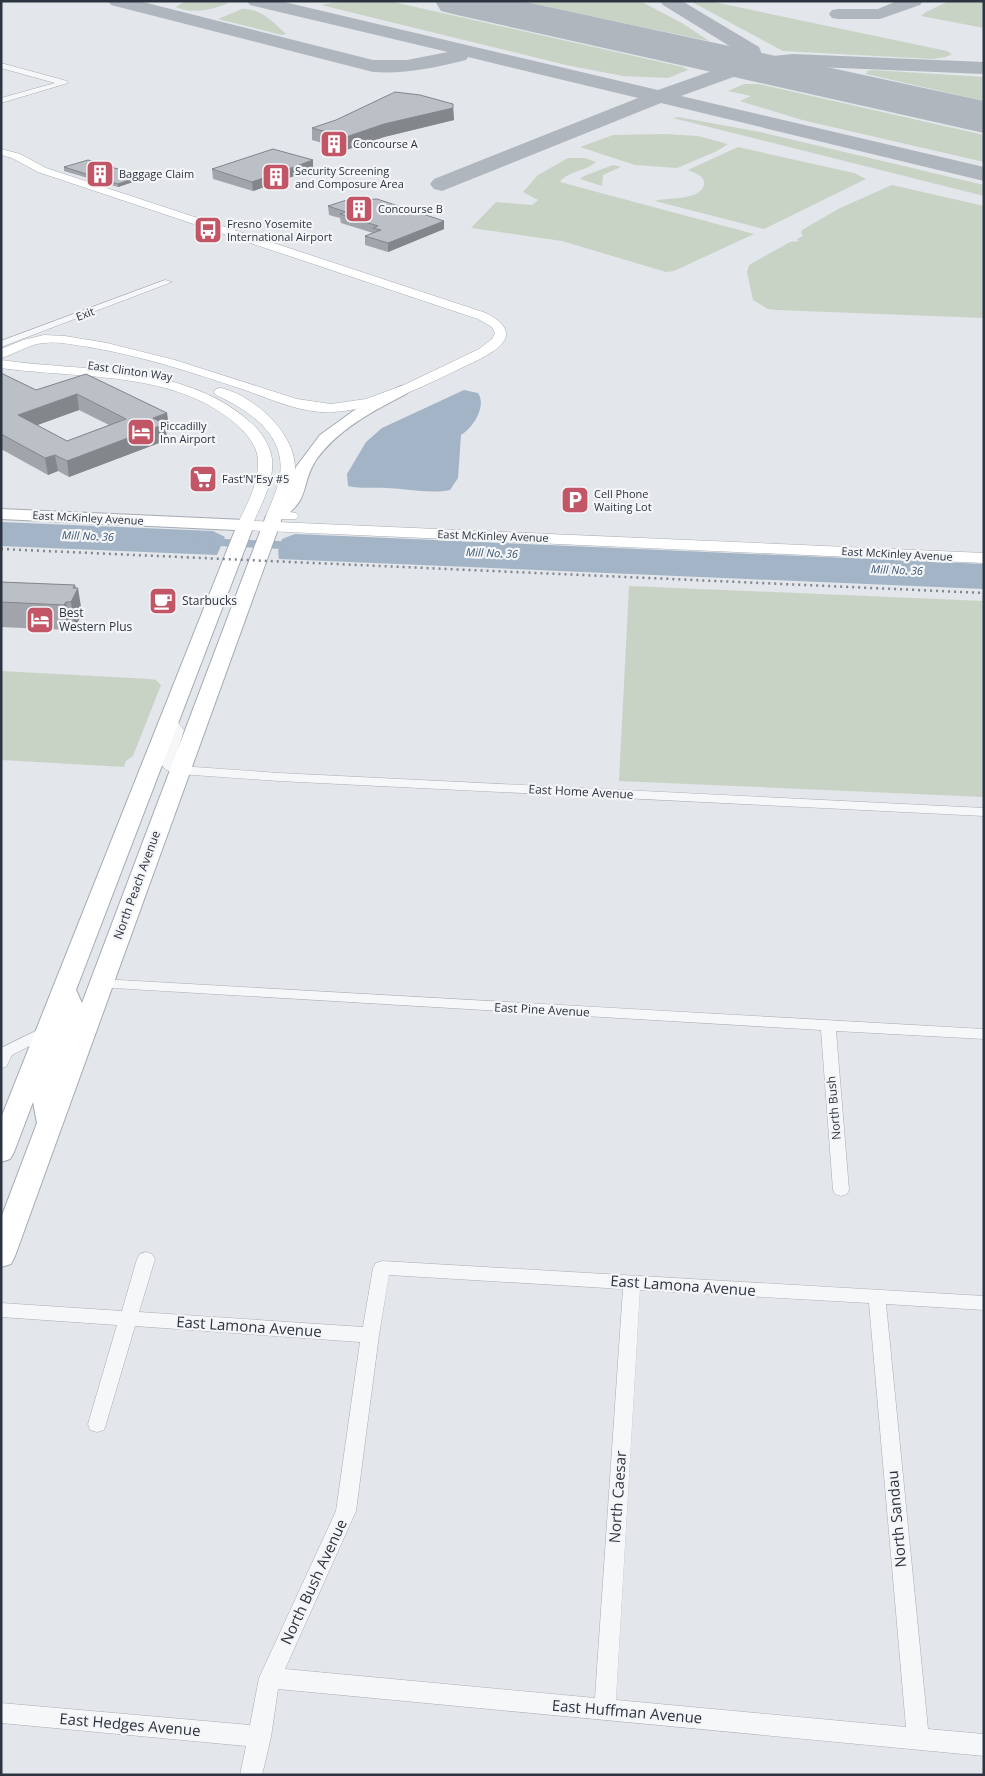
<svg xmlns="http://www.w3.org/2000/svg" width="985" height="1776" viewBox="0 0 985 1776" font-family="'Open Sans',sans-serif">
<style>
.green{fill:#c9d3c5}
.water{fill:#a2b4c6}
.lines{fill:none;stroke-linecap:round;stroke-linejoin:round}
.canal{fill:#a2b4c6;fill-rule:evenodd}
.taxiway{fill:#b0b6be;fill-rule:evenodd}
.runway{fill:#b0b6be;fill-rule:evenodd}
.minor-casing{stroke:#a9adb4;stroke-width:1}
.tertiary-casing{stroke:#a9adb4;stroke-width:1}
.secondary-casing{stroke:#a9adb4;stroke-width:1}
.primary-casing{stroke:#a4aab4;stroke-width:2}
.minor{fill:#f6f7f9;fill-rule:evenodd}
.tertiary{fill:#f6f7f9;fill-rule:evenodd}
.secondary{fill:#fff;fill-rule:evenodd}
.primary{fill:#fff;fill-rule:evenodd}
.rail{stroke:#7e8692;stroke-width:2.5;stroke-dasharray:2 4;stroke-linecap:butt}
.wall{fill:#a1a4aa;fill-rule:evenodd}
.shaded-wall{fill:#83868b}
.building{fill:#bbbfc6;stroke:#83868b;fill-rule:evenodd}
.labels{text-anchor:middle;stroke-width:4.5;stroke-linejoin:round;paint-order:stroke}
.far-poi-label{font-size:11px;fill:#2d3441;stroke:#f3f5f7;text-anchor:start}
.far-street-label{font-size:11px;fill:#2d3441;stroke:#f3f5f7}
.far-water-label{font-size:11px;font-style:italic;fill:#3b5371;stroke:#f3f5f7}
.poi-label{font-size:12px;fill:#2d3441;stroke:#f3f5f7;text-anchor:start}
.street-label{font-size:12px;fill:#2d3441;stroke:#f3f5f7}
.near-street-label{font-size:15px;fill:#2d3441;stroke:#f3f5f7}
</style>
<rect width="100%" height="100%" fill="#e3e6ea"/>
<path class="green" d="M182,1H222L229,3C213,9 193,15 176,7L184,2Z
M310,1H389L683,67L688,70L668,78L623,76L566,65L321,5L337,2Z
M520,1H640L682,23L709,41Z
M709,1L947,51L952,54L946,57L933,59L783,51L692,2Z
M949,1H984V28L921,16L926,12Z
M242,9C261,8 273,22 286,34L282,35L218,19Z
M873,70L984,77V101L866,74L867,71Z
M744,84H759L984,135V162L802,120L743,102L740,101L751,96L728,91Z
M678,117L760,132L984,185V196L673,118Z
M665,134L698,136L728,144L717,151L677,168L635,165L580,147L613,135Z
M738,147L854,173L866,179L764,229L655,201C667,197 702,201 704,184C705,175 694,173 688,170Z
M568,158H585L596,162C586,171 568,171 560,182L754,234L674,271L666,272L562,241L471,228L496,202L532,205L538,200L523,192L538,175Z
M613,165L621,167L603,175L602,186L580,179L584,176Z
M892,185L984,206V318L777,310L768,309L753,300L747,272L749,265L790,242L799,241L797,239L803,236L801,233L802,230L840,208Z
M629,586L984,601V797L619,781Z
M1,671L150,679L156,680L161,685L133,756L126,761L124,767L1,760Z"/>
<path class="water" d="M464,390L478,393C487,406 473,428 461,435L458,478L450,490C430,494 408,489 387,488C374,487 362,489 348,486L347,474L366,442L382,428Z
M1,522L213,531L225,537L217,555L1,546Z
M295,534L984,564V589L279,559L278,551L282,539Z"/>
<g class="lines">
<path class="canal" d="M200,538L304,542L311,546L304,550L195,545L193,542L195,539Z"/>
<path class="taxiway" d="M108,1H139L373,60H407L448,52L250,5L247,1H280L658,90L740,61L744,55L663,5L660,1H682L759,47L763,57L793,54L984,62V74L793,66L750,71L681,96L984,167V181L661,103L442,191L434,189L430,184L434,179L638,98L468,57L466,60C435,68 405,74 373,72L111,5Z
M897,1H923L920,5L880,19H838L832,18L829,14L832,10L838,9H878Z"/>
<path class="runway" d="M435,1H521L984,101V133L457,15L441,11Z"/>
<defs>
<path id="minor" d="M165,280L172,282L1,347V341Z
M169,715L173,716L184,730L174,763L180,766L279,773L984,808V816L279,781L179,774L166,770L161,764L172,730L163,719Z
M101,979L984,1029V1039L836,1031L849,1190L847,1194L841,1196L835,1194L833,1190L821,1030L96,987L94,984L96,981Z
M48,1025L53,1026L56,1030L53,1034L12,1055L6,1067L1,1068V1048Z
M146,1252L152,1254L155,1259L139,1312L363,1327L373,1268L376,1263L382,1261L984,1296V1310L886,1304L928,1729L984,1734V1756L278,1689L271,1737L262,1775H240L246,1746L1,1723V1703L250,1725L259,1678L336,1511L360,1342L135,1326L106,1424L104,1430L97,1432L90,1430L88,1424L117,1325L1,1317V1303L122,1311L137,1259L140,1254ZM389,1275L623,1289L595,1698L285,1669L356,1511L379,1335ZM640,1290L869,1303L906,1727L616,1700Z"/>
<path id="tertiary" d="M1,63L67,81L68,83L1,103V98L55,83L1,68Z"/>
<path id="secondary" d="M1,149L20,154L46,168L486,313C524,333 501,349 474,362C429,383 383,409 333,412C303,414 273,400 245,390C194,373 142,356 89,347C74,345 59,341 44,343C28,344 16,354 1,358V349L23,340L44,335L65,336L107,343L175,360L297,399L331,404L366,399L404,385L479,349L492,339L495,333L492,327L478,319L38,172L12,158L1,155Z
M1,360C83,372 183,363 249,421C260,430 270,444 272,459C274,481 263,501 254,521L984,553V563L245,530L240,528L237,525C247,505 259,483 258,460C257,446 248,435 237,425C176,370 78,379 1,368Z
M221,388C254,396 293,431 295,466C296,482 288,497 283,511L296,513L299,516L296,519H269L266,516C271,503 278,489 280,475C286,434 248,410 216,395L214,392L216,389Z"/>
<path id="primary" d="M401,386L406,388L409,391L406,394C373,411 338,429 316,460C300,485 311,499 282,518L15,1256L11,1264L1,1267V1218L37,1123L33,1102L14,1152L10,1159L1,1162V1118L235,530L1,519V509L245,520L251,521L254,525L76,990L82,1003L266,516L283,502L296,467L320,435L356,409Z"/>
</defs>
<use href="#minor" class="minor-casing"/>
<use href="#tertiary" class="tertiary-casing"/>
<use href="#secondary" class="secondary-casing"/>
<use href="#primary" class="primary-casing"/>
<use href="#minor" class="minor"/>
<use href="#tertiary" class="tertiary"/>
<use href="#secondary" class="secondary"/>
<use href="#primary" class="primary"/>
<path class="rail" d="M1,549L984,593"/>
</g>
<path class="wall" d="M453,104L454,120L384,137L346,150L312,140V128Z
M313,160V169L253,191L213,179L212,169Z
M64,167L141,176L142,179L118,187L64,171Z
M365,200L444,221V229L388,252L365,245V236L373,233L341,223L340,218L329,215L328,206Z
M1,373L36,390L86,374L167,413L169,429L166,430L167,440L69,477L58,471L48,475L1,449ZM79,410L109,425L67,441L37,425Z
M1,582L75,585L82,613L75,628L70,627L68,630L1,627Z"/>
<path class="shaded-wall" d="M453,108L454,120L384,137L346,150V137L384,124Z
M313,160V169L253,191L252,182Z
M141,176L142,179L118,187V184Z
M444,221V229L388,252V243Z
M77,394L79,410L21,431L18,415Z
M167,413L169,429L166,430L167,440L69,477L67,461L153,418Z
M55,455L58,471L48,475L45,458Z
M75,585L76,593L78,588L82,613L75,628L71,602L73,588Z
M66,602L70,627L68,630L64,605Z"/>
<path class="building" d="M395,92L420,95L453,104V108L384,124L346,137L312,128L336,120Z
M273,149L313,160L252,182L212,169Z
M88,160L141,176L118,184L64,167Z
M356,197L365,200L377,199L444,221L388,243L365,236L381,230L373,228L378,226L340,214L346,212L328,206Z
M1,373L36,390L86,374L167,413L153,418L165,424L67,461L55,455L45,458L1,434ZM77,394L126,419L67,441L18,415Z
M1,582L75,585L73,588H78L71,602H66L64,605L1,602Z"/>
<defs>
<symbol id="building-square" viewBox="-11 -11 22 22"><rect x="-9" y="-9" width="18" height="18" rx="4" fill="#c25566" stroke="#f3f5f7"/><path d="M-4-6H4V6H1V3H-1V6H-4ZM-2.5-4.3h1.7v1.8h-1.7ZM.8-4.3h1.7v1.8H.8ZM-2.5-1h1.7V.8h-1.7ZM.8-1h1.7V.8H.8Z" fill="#fff"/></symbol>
<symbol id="bus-square" viewBox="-11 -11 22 22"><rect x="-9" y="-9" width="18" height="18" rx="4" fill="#c25566" stroke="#f3f5f7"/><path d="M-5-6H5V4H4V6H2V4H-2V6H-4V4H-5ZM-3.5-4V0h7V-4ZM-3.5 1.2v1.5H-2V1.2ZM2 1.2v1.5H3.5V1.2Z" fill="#fff"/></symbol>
<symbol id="hotel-square" viewBox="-11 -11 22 22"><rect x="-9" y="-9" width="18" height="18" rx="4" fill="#c25566" stroke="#f3f5f7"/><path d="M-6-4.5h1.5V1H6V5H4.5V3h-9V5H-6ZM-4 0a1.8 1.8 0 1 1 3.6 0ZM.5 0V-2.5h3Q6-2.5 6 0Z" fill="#fff"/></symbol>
<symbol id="supermarket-square" viewBox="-11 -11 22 22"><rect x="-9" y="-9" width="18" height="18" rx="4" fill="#c25566" stroke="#f3f5f7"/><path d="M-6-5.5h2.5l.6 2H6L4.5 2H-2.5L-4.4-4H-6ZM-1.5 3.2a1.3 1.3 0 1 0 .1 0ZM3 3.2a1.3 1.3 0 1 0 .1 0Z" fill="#fff"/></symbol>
<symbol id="parking-square" viewBox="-11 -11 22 22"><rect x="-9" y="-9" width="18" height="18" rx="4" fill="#c25566" stroke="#f3f5f7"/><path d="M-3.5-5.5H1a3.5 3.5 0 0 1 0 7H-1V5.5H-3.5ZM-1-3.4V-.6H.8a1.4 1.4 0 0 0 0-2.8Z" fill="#fff"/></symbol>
<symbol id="cafe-square" viewBox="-11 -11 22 22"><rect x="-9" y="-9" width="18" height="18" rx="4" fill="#c25566" stroke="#f3f5f7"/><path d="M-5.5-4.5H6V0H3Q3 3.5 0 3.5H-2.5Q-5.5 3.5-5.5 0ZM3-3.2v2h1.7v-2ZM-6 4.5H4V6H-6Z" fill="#fff"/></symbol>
</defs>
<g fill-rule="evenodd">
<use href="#building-square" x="318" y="128" width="32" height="32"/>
<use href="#building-square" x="84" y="158" width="32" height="32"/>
<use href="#building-square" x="260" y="161" width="32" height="32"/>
<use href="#building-square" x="343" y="193" width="32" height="32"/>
<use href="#bus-square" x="192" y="214" width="32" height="32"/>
<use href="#hotel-square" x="125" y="416" width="32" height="32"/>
<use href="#supermarket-square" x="187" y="463" width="32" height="32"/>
<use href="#parking-square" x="559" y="484" width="32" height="32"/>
<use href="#cafe-square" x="147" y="585" width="32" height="32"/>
<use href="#hotel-square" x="24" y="604" width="32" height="32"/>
</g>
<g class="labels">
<g class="far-poi-label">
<text x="353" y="148">Concourse A</text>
<text x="295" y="175">Security Screening<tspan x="295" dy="13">and Composure Area</tspan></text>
<text x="119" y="178">Baggage Claim</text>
<text x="378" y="213">Concourse B</text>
<text x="227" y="228">Fresno Yosemite<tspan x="227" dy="13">International Airport</tspan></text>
<text x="160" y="430">Piccadilly<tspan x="160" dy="13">Inn Airport</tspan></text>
<text x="222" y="483">Fast'N'Esy #5</text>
<text x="594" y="498">Cell Phone<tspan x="594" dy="13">Waiting Lot</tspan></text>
</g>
<g class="far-street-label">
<text transform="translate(85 314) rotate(-20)" y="4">Exit</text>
<text transform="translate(130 371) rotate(8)" y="4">East Clinton Way</text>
<text transform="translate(88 518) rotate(3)" y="4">East McKinley Avenue</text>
<text transform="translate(493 536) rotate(2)" y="4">East McKinley Avenue</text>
<text transform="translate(897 554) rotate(3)" y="4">East McKinley Avenue</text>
</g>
<g class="far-water-label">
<text transform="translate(88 536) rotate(2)" y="4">Mill No. 36</text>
<text transform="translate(492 553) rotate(2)" y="4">Mill No. 36</text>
<text transform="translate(897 570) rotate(2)" y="4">Mill No. 36</text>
</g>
<g class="poi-label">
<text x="182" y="605">Starbucks</text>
<text x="59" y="617">Best<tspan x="59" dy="14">Western Plus</tspan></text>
</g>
<g class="street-label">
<text transform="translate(581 792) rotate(3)" y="4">East Home Avenue</text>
<text transform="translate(137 885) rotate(-70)" y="4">North Peach Avenue</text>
<text transform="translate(542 1010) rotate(3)" y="4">East Pine Avenue</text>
<text transform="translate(834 1108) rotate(-95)" y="4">North Bush</text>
</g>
<g class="near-street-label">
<text transform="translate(683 1286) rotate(4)" y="5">East Lamona Avenue</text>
<text transform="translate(249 1327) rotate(4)" y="5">East Lamona Avenue</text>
<text transform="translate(618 1497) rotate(-86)" y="5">North Caesar</text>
<text transform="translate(897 1519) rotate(-95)" y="5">North Sandau</text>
<text transform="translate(314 1582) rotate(-65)" y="5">North Bush Avenue</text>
<text transform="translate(627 1712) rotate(5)" y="5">East Huffman Avenue</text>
<text transform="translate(130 1725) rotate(5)" y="5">East Hedges Avenue</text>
</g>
</g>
<rect width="985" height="1776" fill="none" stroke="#2d3441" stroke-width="5"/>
</svg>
